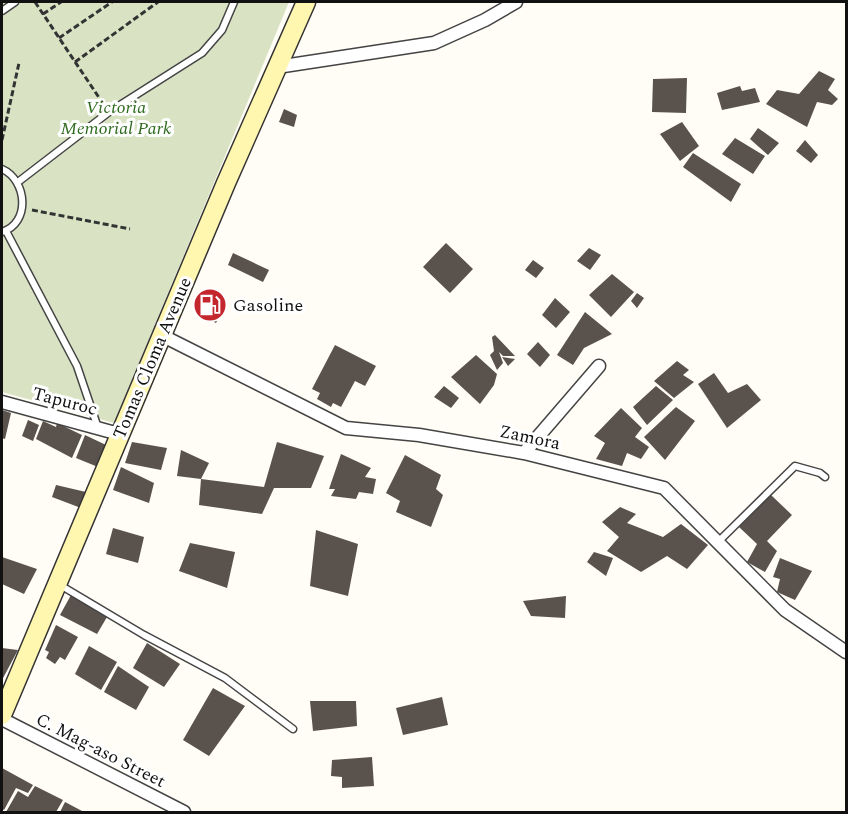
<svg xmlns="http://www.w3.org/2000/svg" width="848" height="814" viewBox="0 0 848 814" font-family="Spectral,serif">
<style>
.cemetery{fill:#d9e3c4}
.building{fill:#5a524d}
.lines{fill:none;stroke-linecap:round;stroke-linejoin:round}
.service-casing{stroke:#444;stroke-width:9}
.minor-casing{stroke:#444;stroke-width:15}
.secondary-casing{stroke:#333;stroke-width:21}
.path{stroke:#333;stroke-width:3;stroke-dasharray:6 3;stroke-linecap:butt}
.service{stroke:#fff;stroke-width:6}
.minor{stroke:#fff;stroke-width:12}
.secondary{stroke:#fff6b0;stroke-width:18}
.labels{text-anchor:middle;stroke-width:6;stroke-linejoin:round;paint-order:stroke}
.park-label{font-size:18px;font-style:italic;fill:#2f6b1f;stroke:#fff}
.poi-label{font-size:18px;fill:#111;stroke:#fff;text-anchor:start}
.street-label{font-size:18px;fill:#111;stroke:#fff}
</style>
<rect width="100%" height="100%" fill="#fffdf5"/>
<path class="cemetery" d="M2,2H289L114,423L2,392Z"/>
<path class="building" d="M819,71L835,79L828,90L838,99L832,105L817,102L807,127L766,104L777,90L799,94Z
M687,78L686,113L652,112L653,79Z
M740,86L742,91L755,88L760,102L722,110L717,93Z
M284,109L297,115L294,127L279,122Z
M682,122L699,146L680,161L660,134Z
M758,128L779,143L768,155L750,139Z
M735,138L765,156L753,174L722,154Z
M805,140L818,155L811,163L796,151Z
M693,153L741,184L731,202L683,167Z
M446,243L473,269L450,293L423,267Z
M589,248L601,255L590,270L577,261Z
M233,253L269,270L263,282L228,265Z
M533,260L544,268L536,278L525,270Z
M612,274L634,292L611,317L589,295Z
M637,293L644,298L637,308L631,301Z
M207,295L225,304L216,323L198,314Z
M555,298L570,312L556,328L542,315Z
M585,312L612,334L584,348L573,365L557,355Z
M495,335L515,356H503L499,352L503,363L497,370L490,355L494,351L492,337Z
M538,342L550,355L540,367L527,354Z
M335,345L376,366L365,386L355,381L341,407L333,403L331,407L317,399L320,393L312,389Z
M476,355L497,374L494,385L480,404L451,377Z
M502,357L515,359L508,366Z
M677,361L689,370L683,375L694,382L674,398L654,381Z
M714,373L728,393L747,384L761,400L727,428L698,384Z
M444,386L459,398L451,408L434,397Z
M656,386L673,400L647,425L633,407Z
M676,407L695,421L665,460L644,437Z
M621,408L642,428L635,437L649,447L641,459L627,453L622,466L596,459L605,443L594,436Z
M2,410L11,413L5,439L2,438Z
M28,420L39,425L33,441L22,436Z
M43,421L56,427L57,423L82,435L72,458L36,439Z
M85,435L106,445L98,467L76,458Z
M132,442L167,448L161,470L125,463Z
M277,442L324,456L311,488H274L262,514L199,505L201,479L177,476L181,450L209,463L201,479L264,487Z
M341,454L371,468L365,477L376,479L373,494L359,492L356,499L331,496L335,489H329Z
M405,455L441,475L436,489L443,495L431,527L396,512L400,501L386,493Z
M121,467L154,483L149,503L113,490Z
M56,485L86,492L81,508L52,497Z
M771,495L792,515L767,541L777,551L765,572L747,562L757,544L739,527Z
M620,507L636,514L627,523L663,537L681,524L708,545L687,569L667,556L641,572L607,551L619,537L602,522Z
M113,528L144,537L138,563L106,554Z
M316,530L358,544L348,596L310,586Z
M190,543L235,552L227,588L179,571Z
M594,552L613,558L606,576L587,562Z
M2,557L37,569L24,594L2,584Z
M780,558L812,571L795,600L777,592L780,579L773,577Z
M71,595L107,617L97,634L60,615Z
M566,596L565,618L531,616L523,601Z
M56,625L78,637L65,660L60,657L55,664L46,658L49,652L45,650Z
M147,643L180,664L164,687L133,668Z
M89,646L117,662L101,690L75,674Z
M2,648L18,650L2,680Z
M118,666L149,687L136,710L104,692Z
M213,688L245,706L209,756L183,740Z
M442,697L448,725L403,735L396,708Z
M310,701H356L357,726L313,731Z
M372,757L374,786L342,788V777L331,776L332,760Z
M2,768L33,785L28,793L16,788L4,810L2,809Z
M35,786L63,800L56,812H6L18,791L28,797Z
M65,802L84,812H60Z"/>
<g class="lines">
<defs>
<path id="service" d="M2,11L15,2
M2,169C27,180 31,223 2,232
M18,182L109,112L202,53L222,30L234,2
M6,231L77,366L98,428
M718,542L795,466L820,473L825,477
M60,585L144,635L225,678L293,729"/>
<path id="minor" d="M277,67L434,43L485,20L516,2
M163,336L346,428L419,435L524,453L664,488L785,610L846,652
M2,402L119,434
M524,453L599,366
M2,719L184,812"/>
<path id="secondary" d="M2,715L226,183L306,2"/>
</defs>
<use href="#service" class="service-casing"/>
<use href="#minor" class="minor-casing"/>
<use href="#secondary" class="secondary-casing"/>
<path class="path" d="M35,2L104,105
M43,14L61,2
M59,38L112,2
M75,62L158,2
M2,140L19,63
M32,210L130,229"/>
<use href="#service" class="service"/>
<use href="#minor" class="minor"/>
<use href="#secondary" class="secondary"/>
</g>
<defs>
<symbol id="fuel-disc" viewBox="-11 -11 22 22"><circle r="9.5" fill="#c4262e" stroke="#fff"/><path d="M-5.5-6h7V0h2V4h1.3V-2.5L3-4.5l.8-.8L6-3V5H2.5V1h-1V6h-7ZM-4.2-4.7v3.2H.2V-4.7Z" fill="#fff"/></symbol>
</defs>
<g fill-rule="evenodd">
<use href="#fuel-disc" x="191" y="286" width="38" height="38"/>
</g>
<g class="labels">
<g class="park-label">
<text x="116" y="113">Victoria<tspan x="116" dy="21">Memorial Park</tspan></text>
</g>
<g class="poi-label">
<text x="233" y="311">Gasoline</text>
</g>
<g class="street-label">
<text transform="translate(152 358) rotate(-67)" y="6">Tomas Cloma Avenue</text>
<text transform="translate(65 401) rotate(15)" y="6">Tapuroc</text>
<text transform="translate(530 437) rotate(12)" y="6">Zamora</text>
<text transform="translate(101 750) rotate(27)" y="6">C. Mag-aso Street</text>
</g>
</g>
<rect width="848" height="814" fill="none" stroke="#111111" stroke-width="6"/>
</svg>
